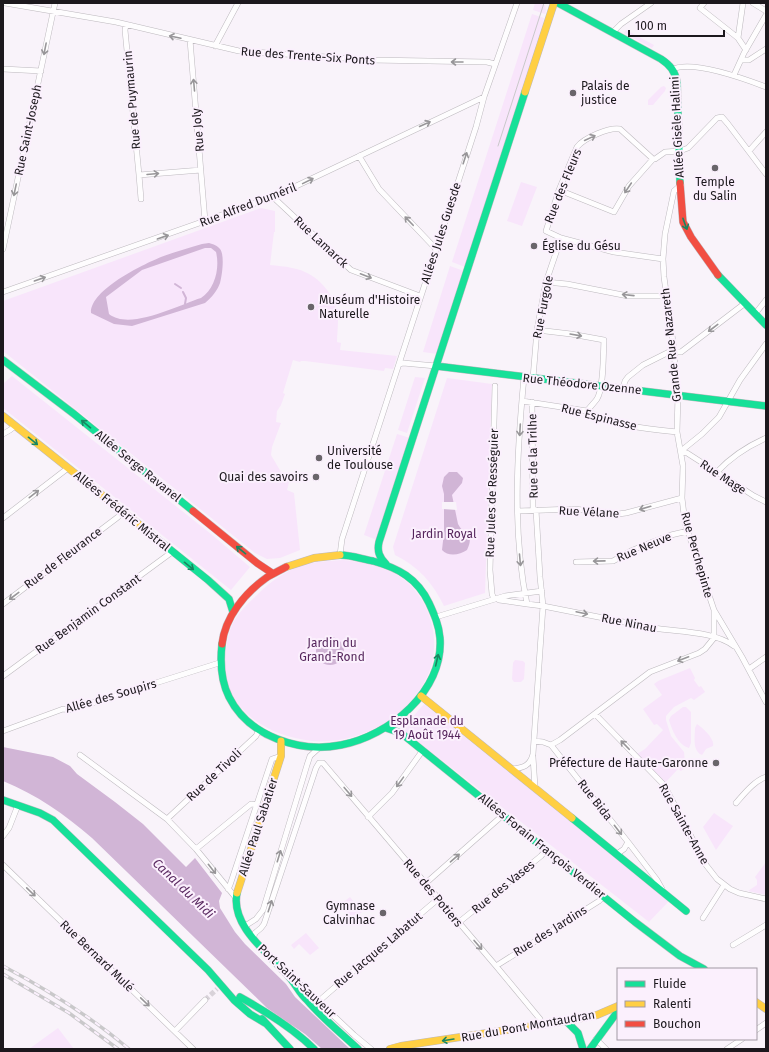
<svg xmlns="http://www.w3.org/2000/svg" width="769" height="1052" viewBox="0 0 769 1052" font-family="'Fira Sans',sans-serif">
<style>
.green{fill:#f8e5fb}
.water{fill:#d1b5d6;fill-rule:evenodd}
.pier{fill:#f9f3fa}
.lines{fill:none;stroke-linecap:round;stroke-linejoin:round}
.stream{stroke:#d1b5d6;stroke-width:2}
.street-tunnel{stroke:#d8d2d9;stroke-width:5;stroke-dasharray:5 2.5;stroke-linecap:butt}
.street-casing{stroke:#bdb9be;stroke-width:6}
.fast-casing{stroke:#bdb9be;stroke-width:8}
.slow-casing{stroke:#bdb9be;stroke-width:8}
.jam-casing{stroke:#bdb9be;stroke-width:8}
.street{stroke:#fefdfe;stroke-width:5}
.fast{stroke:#16e098;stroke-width:7}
.slow{stroke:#ffcf43;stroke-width:7}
.jam{stroke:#f24e42;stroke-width:7}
.tram{stroke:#c9c8ca;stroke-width:1}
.rail-casing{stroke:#c9c8ca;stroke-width:3.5}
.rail{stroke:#fbf0fd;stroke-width:2;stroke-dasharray:6;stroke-linecap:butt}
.oneway{stroke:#989699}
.oneway2{stroke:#198661}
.poi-dot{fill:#69656a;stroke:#fbf0fd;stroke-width:1.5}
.labels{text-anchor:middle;stroke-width:4;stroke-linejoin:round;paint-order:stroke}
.street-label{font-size:12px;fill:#1c181d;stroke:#fbf0fd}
.poi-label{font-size:12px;fill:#1c181d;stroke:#fbf0fd;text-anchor:start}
.park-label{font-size:12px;fill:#55255c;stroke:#fbf0fd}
.water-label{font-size:13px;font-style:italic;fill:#5b2b62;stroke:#fbf0fd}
</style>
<rect width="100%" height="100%" fill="#f9f3fa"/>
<path class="green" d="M535,3H541L545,5L546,10L545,14L533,10Z
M532,14L544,18L543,23L465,267L452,262Z
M626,30L654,45L652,48L624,33Z
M664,86L666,88L665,91L653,105H648V100L661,87Z
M521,182L537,187L522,226L507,221Z
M261,208L275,211V232H274L270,265C277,266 285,266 292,268C317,272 337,295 338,320C338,328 337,335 337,342L341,343L340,350L397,356L393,369L385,368L384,371L305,361H301L300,362L293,360L283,393L285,394L281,405L277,411L276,422L281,423L272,447L271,455L281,472L291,475L287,490L294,493L300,550L280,558L267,559L255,553L3,351V301Z
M450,266L464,271L437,354L423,352Z
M12,376L211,534L250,567L231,590L3,408V384Z
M415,377L425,378L407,433L398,430Z
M447,378L492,384L485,593L444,606C433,583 418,566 395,555L393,547Z
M397,434L410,438L377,540L364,535Z
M343,560C362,562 382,566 399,576C430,596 443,641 428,675C409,718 358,745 312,741C262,736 218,704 226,650C227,641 229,631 233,623C239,611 250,602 259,593C271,581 287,570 303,565C316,561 330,561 343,560Z
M515,660L523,661L525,663L524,679L521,682H514L512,679L513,663Z
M690,668L695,678L694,680L699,687L701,686L705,692L694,700L691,698L674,707L666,716V720L671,736L684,752L685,763L687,766L681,771L678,769L665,783L637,754L645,749L663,730L657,724L654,725L643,709L662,695L654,684L658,681Z
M424,704L669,901L649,922L402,729Z
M683,707H686L691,712V743L689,748C678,745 672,730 669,720L671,716Z
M697,724C703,728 715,739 713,746L706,749L702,755C692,751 695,737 695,728Z
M714,813L733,826L716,850L703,827Z
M766,862V895L748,891L757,885V880L755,877Z
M350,897L362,912L353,919L341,904Z
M306,933L319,948L310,955L299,944L294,949L291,945Z
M58,1028L74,1049H29Z"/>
<path class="water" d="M209,243C213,244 218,246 220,249C225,255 222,276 220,283C217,291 212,297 205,303L132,326L114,324L91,313C90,290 142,265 161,257C174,252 189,248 202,244ZM205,248H211L216,252C220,268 215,289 201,298C178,305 130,331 109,314L106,297L142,270Z
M449,472H457L463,478L462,483L452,495L458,524C464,536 475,533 467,550C460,555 448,557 442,550L444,532V494L442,486L444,477Z
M316 651a14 14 0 1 1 28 0a14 14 0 1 1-28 0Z
M3,747L53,757L70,766L77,774L115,802L143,824L186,867L195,858L222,893L219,901L220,908L235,932L245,944L286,984L295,997L350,1049H322L305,1034L267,1008L92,838C64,814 37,795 3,781Z"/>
<path class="pier" d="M442,502H456L457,510L442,509Z"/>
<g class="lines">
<path class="stream" d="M175,284L181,288
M183,292L186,298L185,304"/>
<path class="street-tunnel" d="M205,1000L217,989"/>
<defs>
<path id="street" d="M5,3L116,22L239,51L371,60L487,62L495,64
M704,3L700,8L738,38
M743,3L738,38L746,50
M753,3L766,11
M126,25L125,30L139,175L201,170
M612,33L621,24L651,3
M190,40L205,221
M215,46L238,3
M742,60H749L766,49
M3,69L41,71
M673,69C694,60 745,79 766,87
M734,75L744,53L766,15
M749,151L766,132
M359,156L379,189L436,249
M139,175L141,199
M681,185L674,191L665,234L663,259L664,277L673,342L678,395L677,432L683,466L682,498L685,523L714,610L742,657L766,702
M559,190L614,212L629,186L653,159
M273,197L351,270L420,296
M3,249L55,3
M663,259L614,252L561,238L546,231L559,190L577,147C584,138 609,127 620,129L653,159H655L665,152L680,151L688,148L717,118L722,117L728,124L766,174
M546,282L567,284L628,296H667
M3,292L273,197L484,97
M755,314L766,300
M537,330L571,334L604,340C603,355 604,387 597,399C594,403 590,407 587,411
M399,364L403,363L436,366
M524,377C517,451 512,531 527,604L543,606L540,577L536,510
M533,378L537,330L546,282L561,238
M623,388L625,381L628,377L643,365L671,351L681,352L744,304
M522,401L587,411C614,426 647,429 677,432
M532,402L533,510
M3,434L10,430L15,426
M681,451L702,434L719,417L740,380L766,344
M681,451L687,453L754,496L766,502
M717,472C730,458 748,446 766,438
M518,511L574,509L618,514L626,513L682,498
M3,518L68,468
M340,555L342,539L476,127L484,97L517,3
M576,562L613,561L633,550L655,541L671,535L688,531
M494,599L492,594L490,570L495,386
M499,600L527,604
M3,604L118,517L122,512
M714,611V638
M436,617L505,596L542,591
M749,669L766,657
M3,676L172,552
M595,714L664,785L706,865L717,879L730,889L739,893L766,899
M3,731L63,709L70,710L219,663
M534,741L543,742L551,745L560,740L650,672L699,653L705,649L714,638
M551,745L628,842L624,849L617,854
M80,755L167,819L196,849L236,898
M533,757L535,787
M512,769C523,768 530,766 533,754L543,606C580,613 617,621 654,628C678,632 714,631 734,646
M736,803C744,794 754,781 766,777
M368,817L392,793L423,750
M167,819L256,736L259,730
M3,836L9,828L18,805
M628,842L657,880L662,889
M196,849L251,804L257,805
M3,865L193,1049
M426,883L503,815
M228,889L230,885L272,759L281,756
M703,918L724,885
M458,923L541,856L546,850
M245,926L256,919L263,910L307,765L310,756L320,747
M253,939L255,933L261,928L264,924L316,768L319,763H323L496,966L540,1019L542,1025
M733,945L766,925
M496,966L599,901L604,896
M293,979L301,985L354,1035L371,1049
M319,1001L380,948L389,943L407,928L412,921L438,899
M756,1030L766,1023
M175,1031L205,1000
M596,1039L606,1049
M727,1049L742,1039"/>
<path id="fast" d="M558,3L661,59C670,65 675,71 677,82L680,183
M718,275L766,325
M3,360L74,414L193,511
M436,366L766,406
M146,530L208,580L229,599L233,612
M386,564C379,557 377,551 379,542L525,92
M222,644C220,662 221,681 229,697C249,737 300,753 341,745C389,736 444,691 440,638C439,625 434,614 429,603C417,578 398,568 373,561C362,559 351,555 340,555
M386,728L401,733L635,922L680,956L704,969
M3,800L40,813L53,820L208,970L234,1000L250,1014L265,1023
M572,818L686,911
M237,893C230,927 271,955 290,978C296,985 300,994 307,1000C322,1018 341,1033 358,1049
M240,997C265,1011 294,1029 314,1049
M262,1019L290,1049
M566,1021L578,1033L583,1049
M590,1049L618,1011"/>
<path id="slow" d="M525,92L554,3
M3,416L146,530
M286,567L314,558L340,555
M421,696L572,818
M237,893L281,756V741
M756,1002L766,1009
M390,1049L401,1046L566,1021L597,1015L618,1006"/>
<path id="jam" d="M680,183L683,222L691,237L718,275
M193,511L257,563L272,573
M222,644C225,617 245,593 266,578C272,574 279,571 286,567"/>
</defs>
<use href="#street" class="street-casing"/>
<use href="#fast" class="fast-casing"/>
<use href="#slow" class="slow-casing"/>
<use href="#jam" class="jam-casing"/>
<use href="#street" class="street"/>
<use href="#fast" class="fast"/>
<use href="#slow" class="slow"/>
<use href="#jam" class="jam"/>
<path class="tram" d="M498,146L544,3"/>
<defs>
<path id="rail" d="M3,966C48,990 90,1016 129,1049
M3,974L69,1013L118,1049"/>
</defs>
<use href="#rail" class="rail-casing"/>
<use href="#rail" class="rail"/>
</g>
<defs><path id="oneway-shaft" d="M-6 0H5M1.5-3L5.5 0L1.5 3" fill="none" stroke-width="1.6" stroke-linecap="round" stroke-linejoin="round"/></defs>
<g class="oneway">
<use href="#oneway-shaft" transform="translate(175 37) rotate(-168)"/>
<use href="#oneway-shaft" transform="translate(45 49) rotate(101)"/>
<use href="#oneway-shaft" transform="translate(457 62) rotate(-180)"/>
<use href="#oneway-shaft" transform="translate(194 85) rotate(-95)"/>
<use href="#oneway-shaft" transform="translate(425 124) rotate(-24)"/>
<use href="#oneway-shaft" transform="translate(590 138) rotate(-25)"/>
<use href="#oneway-shaft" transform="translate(465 158) rotate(-72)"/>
<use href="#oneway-shaft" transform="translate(153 174) rotate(-5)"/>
<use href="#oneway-shaft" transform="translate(308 181) rotate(-26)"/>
<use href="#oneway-shaft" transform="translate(628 188) rotate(124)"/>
<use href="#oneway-shaft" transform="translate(15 190) rotate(102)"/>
<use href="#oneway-shaft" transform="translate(409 221) rotate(-134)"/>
<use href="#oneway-shaft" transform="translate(163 237) rotate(-19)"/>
<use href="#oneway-shaft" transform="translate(366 276) rotate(21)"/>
<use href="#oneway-shaft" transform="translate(40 279) rotate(-19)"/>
<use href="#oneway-shaft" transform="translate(628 295) rotate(-174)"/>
<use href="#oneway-shaft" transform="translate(713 328) rotate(143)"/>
<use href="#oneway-shaft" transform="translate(576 335) rotate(10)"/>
<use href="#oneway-shaft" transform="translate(520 430) rotate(93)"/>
<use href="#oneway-shaft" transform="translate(34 494) rotate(-38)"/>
<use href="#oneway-shaft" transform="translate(645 508) rotate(164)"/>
<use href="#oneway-shaft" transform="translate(520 560) rotate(85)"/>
<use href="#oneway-shaft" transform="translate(599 561) rotate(179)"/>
<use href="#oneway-shaft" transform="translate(14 596) rotate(143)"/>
<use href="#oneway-shaft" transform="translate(582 613) rotate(12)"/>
<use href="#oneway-shaft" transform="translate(683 659) rotate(159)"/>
<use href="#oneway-shaft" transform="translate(625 745) rotate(-134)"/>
<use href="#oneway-shaft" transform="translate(400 782) rotate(126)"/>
<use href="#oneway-shaft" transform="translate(348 792) rotate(50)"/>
<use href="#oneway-shaft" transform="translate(618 830) rotate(52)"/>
<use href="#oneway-shaft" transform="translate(279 856) rotate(-73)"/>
<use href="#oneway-shaft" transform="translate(455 858) rotate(-41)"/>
<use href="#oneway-shaft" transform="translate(212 869) rotate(52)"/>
<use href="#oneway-shaft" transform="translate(31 892) rotate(44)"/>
<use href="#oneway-shaft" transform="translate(270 906) rotate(-72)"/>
<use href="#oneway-shaft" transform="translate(478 945) rotate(49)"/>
<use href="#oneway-shaft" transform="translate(145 1002) rotate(44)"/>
</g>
<g class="oneway2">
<use href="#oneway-shaft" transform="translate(685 224) rotate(70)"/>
<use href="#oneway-shaft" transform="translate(86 424) rotate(-140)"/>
<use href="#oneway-shaft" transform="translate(33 441) rotate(39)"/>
<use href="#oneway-shaft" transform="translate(241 550) rotate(-141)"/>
<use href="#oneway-shaft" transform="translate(189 566) rotate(39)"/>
<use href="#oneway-shaft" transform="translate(437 660) rotate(-77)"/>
<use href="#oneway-shaft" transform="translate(448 1040) rotate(171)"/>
</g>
<g class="poi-dot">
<circle cx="573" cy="93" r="4"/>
<circle cx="715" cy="168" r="4"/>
<circle cx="534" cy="246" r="4"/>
<circle cx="311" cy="307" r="4"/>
<circle cx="319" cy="458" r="4"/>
<circle cx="316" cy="477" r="4"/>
<circle cx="716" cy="763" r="4"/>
<circle cx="383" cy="913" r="4"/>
</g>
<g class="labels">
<g class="street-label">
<text transform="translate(308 56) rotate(4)" y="4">Rue des Trente-Six Ponts</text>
<text transform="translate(132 100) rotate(-95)" y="4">Rue de Puymaurin</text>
<text transform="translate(677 127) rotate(-93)" y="4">Allée Gisèle Halimi</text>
<text transform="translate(28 130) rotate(-78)" y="4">Rue Saint-Joseph</text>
<text transform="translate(198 130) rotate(-95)" y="4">Rue Joly</text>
<text transform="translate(563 186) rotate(-68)" y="4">Rue des Fleurs</text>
<text transform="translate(248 205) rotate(-21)" y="4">Rue Alfred Duméril</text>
<text transform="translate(441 233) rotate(-72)" y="4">Allées Jules Guesde</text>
<text transform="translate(321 242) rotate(43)" y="4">Rue Lamarck</text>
<text transform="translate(543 307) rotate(-79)" y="4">Rue Furgole</text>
<text transform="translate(671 345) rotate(-96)" y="4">Grande Rue Nazareth</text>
<text transform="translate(582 384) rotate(6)" y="4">Rue Théodore Ozenne</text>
<text transform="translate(599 417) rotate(14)" y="4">Rue Espinasse</text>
<text transform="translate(533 456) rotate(-91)" y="4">Rue de la Trilhe</text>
<text transform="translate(138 466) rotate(39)" y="4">Allée Serge Ravanel</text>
<text transform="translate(723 477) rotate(33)" y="4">Rue Mage</text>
<text transform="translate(492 493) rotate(-88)" y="4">Rue Jules de Rességuier</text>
<text transform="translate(122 511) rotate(39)" y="4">Allées Frédéric Mistral</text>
<text transform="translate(589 512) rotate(3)" y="4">Rue Vélane</text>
<text transform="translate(644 547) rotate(-23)" y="4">Rue Neuve</text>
<text transform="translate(697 555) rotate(74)" y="4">Rue Perchepinte</text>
<text transform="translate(63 558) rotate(-37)" y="4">Rue de Fleurance</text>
<text transform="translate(88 614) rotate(-36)" y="4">Rue Benjamin Constant</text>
<text transform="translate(629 623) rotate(11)" y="4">Rue Ninau</text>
<text transform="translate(111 696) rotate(-16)" y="4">Allée des Soupirs</text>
<text transform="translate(214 775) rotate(-43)" y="4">Rue de Tivoli</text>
<text transform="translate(595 800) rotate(52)" y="4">Rue Bida</text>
<text transform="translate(684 824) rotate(61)" y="4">Rue Sainte-Anne</text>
<text transform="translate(258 827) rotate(-72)" y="4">Allée Paul Sabatier</text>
<text transform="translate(542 846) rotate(39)" y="4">Allées Forain François Verdier</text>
<text transform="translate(503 887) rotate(-39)" y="4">Rue des Vases</text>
<text transform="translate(433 893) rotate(50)" y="4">Rue des Potiers</text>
<text transform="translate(550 931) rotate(-32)" y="4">Rue des Jardins</text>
<text transform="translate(378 950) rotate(-40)" y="4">Rue Jacques Labatut</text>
<text transform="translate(97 956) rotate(44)" y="4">Rue Bernard Mulé</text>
<text transform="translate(297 981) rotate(43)" y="4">Port Saint-Sauveur</text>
<text transform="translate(528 1026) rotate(-10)" y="4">Rue du Pont Montaudran</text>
</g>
<g class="poi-label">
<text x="581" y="90">Palais de<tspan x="581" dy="14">justice</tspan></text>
<text x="715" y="186" text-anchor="middle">Temple<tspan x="715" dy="14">du Salin</tspan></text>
<text x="542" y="250">Église du Gésu</text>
<text x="319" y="304">Muséum d'Histoire<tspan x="319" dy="14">Naturelle</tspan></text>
<text x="327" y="455">Université<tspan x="327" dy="14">de Toulouse</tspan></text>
<text x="308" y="481" text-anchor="end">Quai des savoirs</text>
<text x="708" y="767" text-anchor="end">Préfecture de Haute-Garonne</text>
<text x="375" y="910" text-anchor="end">Gymnase<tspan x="375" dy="14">Calvinhac</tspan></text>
</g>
<g class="park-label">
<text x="444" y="538">Jardin Royal</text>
<text x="332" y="647">Jardin du<tspan x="332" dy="14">Grand-Rond</tspan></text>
<text x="427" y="725">Esplanade du<tspan x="427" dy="14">19 Août 1944</tspan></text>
</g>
<g class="water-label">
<text transform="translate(184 888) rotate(44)" y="5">Canal du Midi</text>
</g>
</g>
<rect width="769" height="1052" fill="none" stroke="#1c181d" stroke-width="8"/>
<rect x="617" y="968" width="140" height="72" fill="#fbf0fd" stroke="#a29aa3"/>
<rect x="625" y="981" width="20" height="6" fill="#16e098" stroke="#a29aa3"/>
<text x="653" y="988" font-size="12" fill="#1c181d">Fluide</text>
<rect x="625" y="1001" width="20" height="6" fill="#ffcf43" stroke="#a29aa3"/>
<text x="653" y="1008" font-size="12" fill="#1c181d">Ralenti</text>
<rect x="625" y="1021" width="20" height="6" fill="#f24e42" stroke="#a29aa3"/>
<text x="653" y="1028" font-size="12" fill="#1c181d">Bouchon</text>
<path d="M629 30v6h95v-6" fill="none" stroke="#1c181d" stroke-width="2"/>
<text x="635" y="30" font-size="12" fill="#1c181d" stroke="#fbf0fd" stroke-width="3" paint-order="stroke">100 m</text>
</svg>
